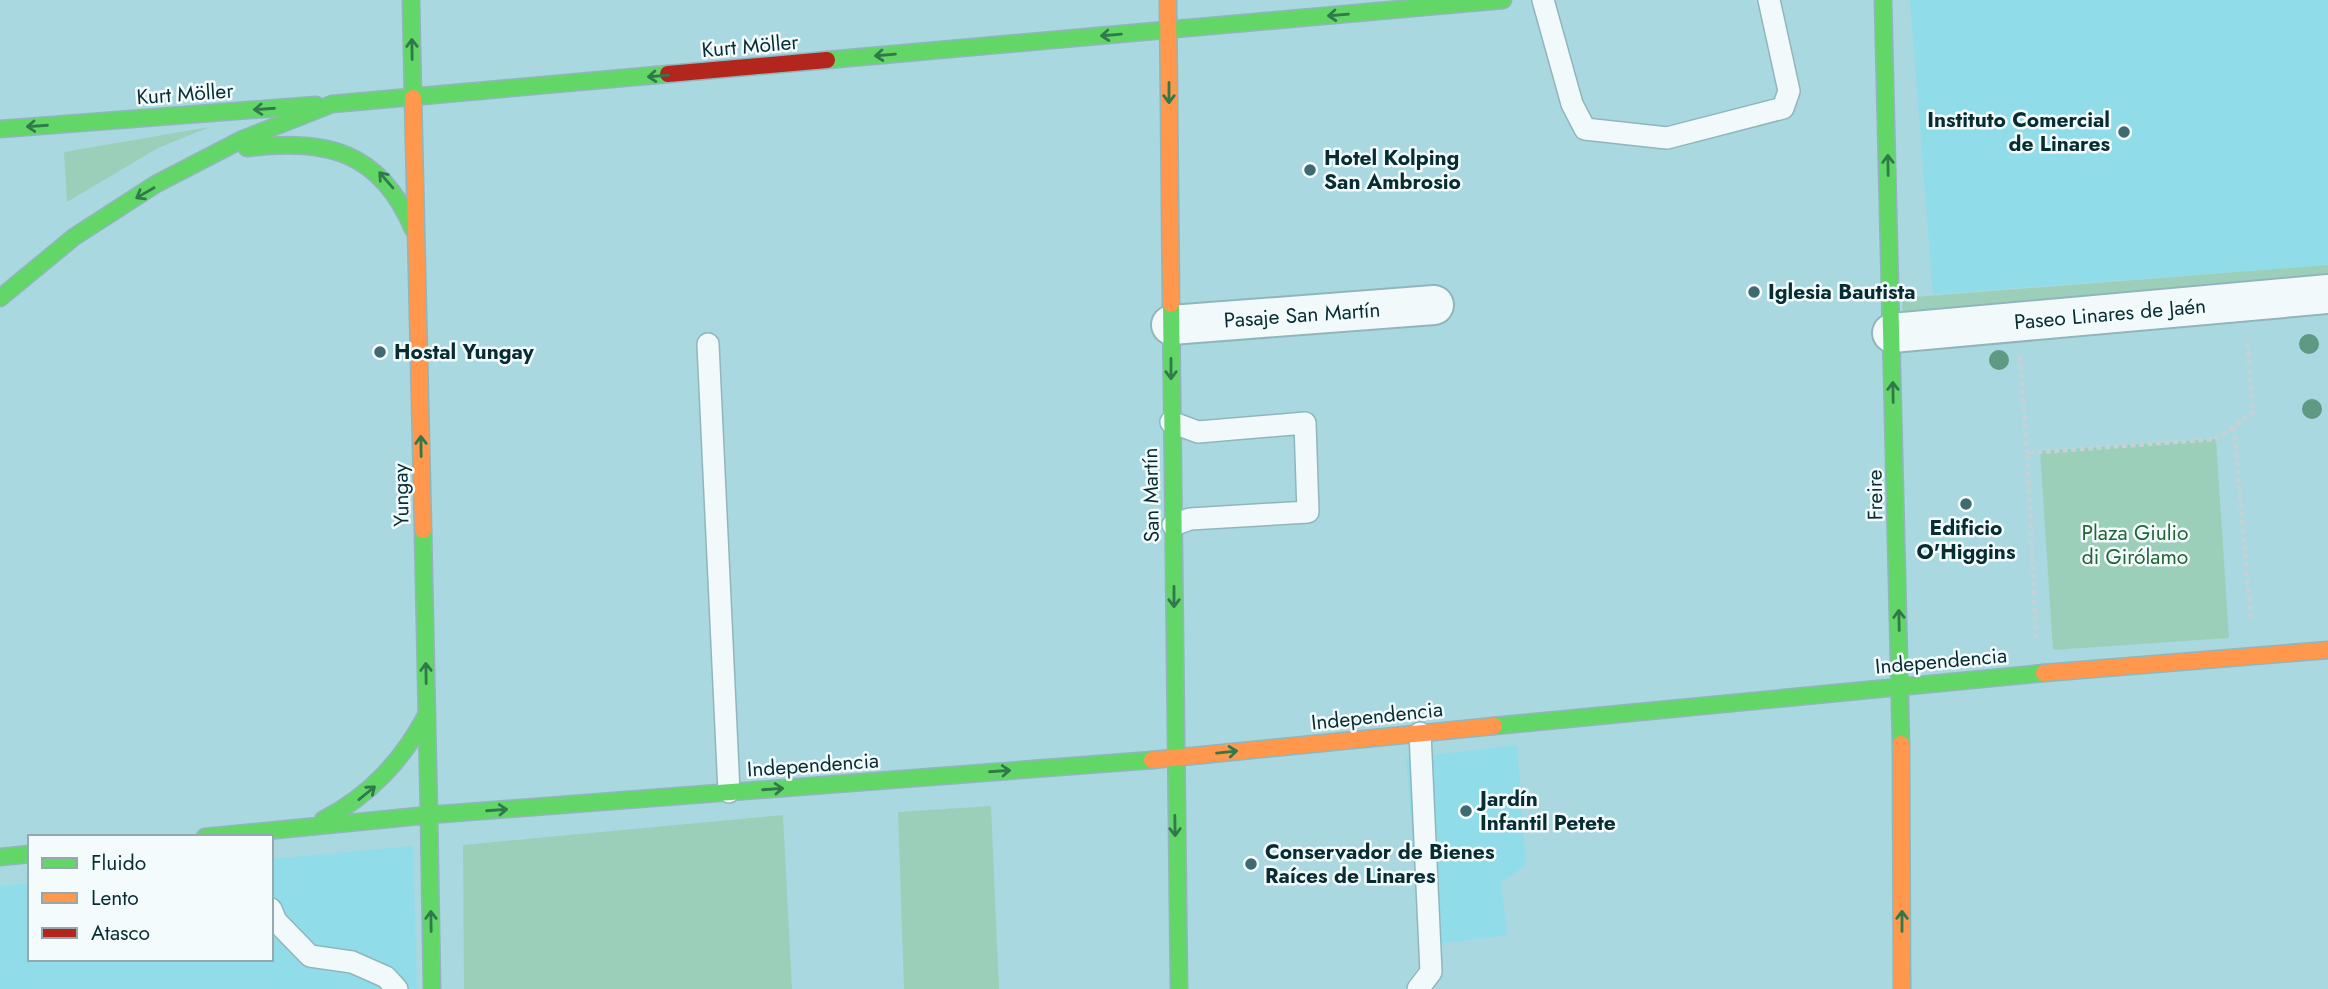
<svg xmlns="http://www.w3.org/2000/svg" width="2328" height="989" viewBox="0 0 2328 989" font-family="Jost,sans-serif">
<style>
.built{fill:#91dce9}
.green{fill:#9ccfba}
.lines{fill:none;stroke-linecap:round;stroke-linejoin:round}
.lane-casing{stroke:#90b6bc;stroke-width:24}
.street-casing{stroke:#90b6bc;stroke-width:42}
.fast-casing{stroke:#90b6bc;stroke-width:19}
.slow-casing{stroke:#90b6bc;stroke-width:19}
.jam-casing{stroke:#90b6bc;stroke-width:19}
.path{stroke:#c2d2d5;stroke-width:4.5;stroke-dasharray:5 3.5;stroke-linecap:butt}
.lane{stroke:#f2f9fa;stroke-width:21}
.street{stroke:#f2f9fa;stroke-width:38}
.fast{stroke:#63d668;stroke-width:16}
.slow{stroke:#ff974d;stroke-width:16}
.jam{stroke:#b3261e;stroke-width:16}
.tree{fill:#5f9982}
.oneway{stroke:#30794b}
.poi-dot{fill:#406970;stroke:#f3fbfd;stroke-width:2.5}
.labels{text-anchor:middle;stroke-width:5;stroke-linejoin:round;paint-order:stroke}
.street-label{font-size:21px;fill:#072d33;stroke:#f3fbfd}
.poi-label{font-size:21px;font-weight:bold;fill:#072d33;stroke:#f3fbfd;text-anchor:start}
.park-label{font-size:21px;fill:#226535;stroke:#f3fbfd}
</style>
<rect width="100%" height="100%" fill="#a9d8e0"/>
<path class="built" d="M1910,0H2328V265L1933,294Z
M1517,745L1526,865L1501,882L1507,935L1421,946L1406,758Z
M413,846L417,989H0V886L30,883V959H271V859Z"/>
<path class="green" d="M210,127L158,148L67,202L64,152Z
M2328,265V286L1903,323L1902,298Z
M2216,439L2229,638L2053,650L2040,451Z
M991,806L999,989H904L898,812Z
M783,815L792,989H464L463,845Z"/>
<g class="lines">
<defs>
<path id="lane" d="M1543,0L1572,104L1585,129L1667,138L1783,108L1789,91L1769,0
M708,344L729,792
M1171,422L1198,432L1305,423L1308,512L1190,519L1173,525
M271,909L276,921L310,956L352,962L386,977L397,989
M1418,989L1431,972L1420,733"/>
<path id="street" d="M1171,325L1434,305
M1892,333L2328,294"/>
<path id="fast" d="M411,0L413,98
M1883,0L1901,744
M827,60L1503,0
M0,129L316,105
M247,148C326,138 380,151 413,229
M0,298L74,237L156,184L243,139L332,104L668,74
M1171,304L1179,989
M423,530L429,815
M1494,726L2044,673
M429,815L432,989
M323,820C370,795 402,761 427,714
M205,837L429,815L1152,760
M0,857L30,854"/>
<path id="slow" d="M1168,0L1171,304
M413,98L423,530
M2044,673L2328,650
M1901,744L1902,989
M1152,760L1494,726"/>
<path id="jam" d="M668,74L827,60"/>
</defs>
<use href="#lane" class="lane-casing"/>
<use href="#street" class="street-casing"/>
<use href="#fast" class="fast-casing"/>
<use href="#slow" class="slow-casing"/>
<use href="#jam" class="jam-casing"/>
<path class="path" d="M2020,356L2027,453
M2234,427L2251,621
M2036,638L2027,453L2216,439L2253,412L2247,338"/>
<use href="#lane" class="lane"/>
<use href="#street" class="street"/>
<use href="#fast" class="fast"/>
<use href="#slow" class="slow"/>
<use href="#jam" class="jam"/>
</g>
<g class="tree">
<circle cx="2309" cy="344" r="10"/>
<circle cx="1999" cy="360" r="10"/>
<circle cx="2312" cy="409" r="10"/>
</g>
<defs><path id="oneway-shaft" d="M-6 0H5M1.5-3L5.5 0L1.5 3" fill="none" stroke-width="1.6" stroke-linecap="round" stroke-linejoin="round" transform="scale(1.75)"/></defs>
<g class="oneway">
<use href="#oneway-shaft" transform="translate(1338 15) rotate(175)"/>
<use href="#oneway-shaft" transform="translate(1111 35) rotate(175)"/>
<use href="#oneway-shaft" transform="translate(412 49) rotate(-91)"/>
<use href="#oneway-shaft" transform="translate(885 55) rotate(175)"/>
<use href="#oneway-shaft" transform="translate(658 76) rotate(175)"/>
<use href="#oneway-shaft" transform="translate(1169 93) rotate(90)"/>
<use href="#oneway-shaft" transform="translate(264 109) rotate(176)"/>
<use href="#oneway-shaft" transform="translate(37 126) rotate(176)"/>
<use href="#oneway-shaft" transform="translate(1888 165) rotate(-91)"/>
<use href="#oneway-shaft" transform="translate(386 180) rotate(-131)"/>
<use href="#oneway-shaft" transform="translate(145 193) rotate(150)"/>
<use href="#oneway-shaft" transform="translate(1171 369) rotate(90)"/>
<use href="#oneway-shaft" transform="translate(1893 392) rotate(-91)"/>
<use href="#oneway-shaft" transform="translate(421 446) rotate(-91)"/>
<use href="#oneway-shaft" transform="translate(1174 597) rotate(90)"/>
<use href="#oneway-shaft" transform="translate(1899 620) rotate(-91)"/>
<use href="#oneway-shaft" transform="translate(426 673) rotate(-91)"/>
<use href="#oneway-shaft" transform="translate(1227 752) rotate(-6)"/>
<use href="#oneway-shaft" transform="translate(1000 771) rotate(-4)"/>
<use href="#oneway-shaft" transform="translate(773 789) rotate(-4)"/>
<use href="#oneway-shaft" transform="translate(367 793) rotate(-39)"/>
<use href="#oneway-shaft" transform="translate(497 810) rotate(-4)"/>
<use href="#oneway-shaft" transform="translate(1175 826) rotate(89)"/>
<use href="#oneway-shaft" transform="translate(431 921) rotate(-91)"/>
<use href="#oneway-shaft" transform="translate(1902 921) rotate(-90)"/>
</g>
<g class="poi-dot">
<circle cx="2124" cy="132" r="7"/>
<circle cx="1310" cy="170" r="7"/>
<circle cx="1754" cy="292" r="7"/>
<circle cx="380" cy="352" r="7"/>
<circle cx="1966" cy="504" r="7"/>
<circle cx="1466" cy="811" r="7"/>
<circle cx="1251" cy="864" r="7"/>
</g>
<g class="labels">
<g class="street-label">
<text transform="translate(750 46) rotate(-5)" y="7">Kurt Möller</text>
<text transform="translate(185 94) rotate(-4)" y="7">Kurt Möller</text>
<text transform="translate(2110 314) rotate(-5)" y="7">Paseo Linares de Jaén</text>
<text transform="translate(1302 315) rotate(-4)" y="7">Pasaje San Martín</text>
<text transform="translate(401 495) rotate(-91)" y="7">Yungay</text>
<text transform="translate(1151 495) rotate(-91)" y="7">San Martín</text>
<text transform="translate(1875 495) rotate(-91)" y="7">Freire</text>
<text transform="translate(1941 661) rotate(-5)" y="7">Independencia</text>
<text transform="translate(1377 716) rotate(-6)" y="7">Independencia</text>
<text transform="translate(813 765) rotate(-4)" y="7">Independencia</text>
</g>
<g class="poi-label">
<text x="2110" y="127" text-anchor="end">Instituto Comercial<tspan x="2110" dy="24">de Linares</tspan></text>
<text x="1324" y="165">Hotel Kolping<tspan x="1324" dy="24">San Ambrosio</tspan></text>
<text x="1768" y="299">Iglesia Bautista</text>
<text x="394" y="359">Hostal Yungay</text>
<text x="1966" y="535" text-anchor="middle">Edificio<tspan x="1966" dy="24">O'Higgins</tspan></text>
<text x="1480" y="806">Jardín<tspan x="1480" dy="24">Infantil Petete</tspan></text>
<text x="1265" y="859">Conservador de Bienes<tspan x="1265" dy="24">Raíces de Linares</tspan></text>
</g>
<g class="park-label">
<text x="2135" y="540">Plaza Giulio<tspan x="2135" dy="24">di Girólamo</tspan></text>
</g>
</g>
<rect x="28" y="835" width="245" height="126" fill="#f3fbfd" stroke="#95a9ac" stroke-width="2"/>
<rect x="42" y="858" width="35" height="10" fill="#63d668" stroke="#95a9ac" stroke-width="2"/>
<text x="91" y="870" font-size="21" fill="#072d33">Fluido</text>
<rect x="42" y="893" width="35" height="10" fill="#ff974d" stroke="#95a9ac" stroke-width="2"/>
<text x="91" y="905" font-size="21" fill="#072d33">Lento</text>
<rect x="42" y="928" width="35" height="10" fill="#b3261e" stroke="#95a9ac" stroke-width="2"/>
<text x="91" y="940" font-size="21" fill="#072d33">Atasco</text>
</svg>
